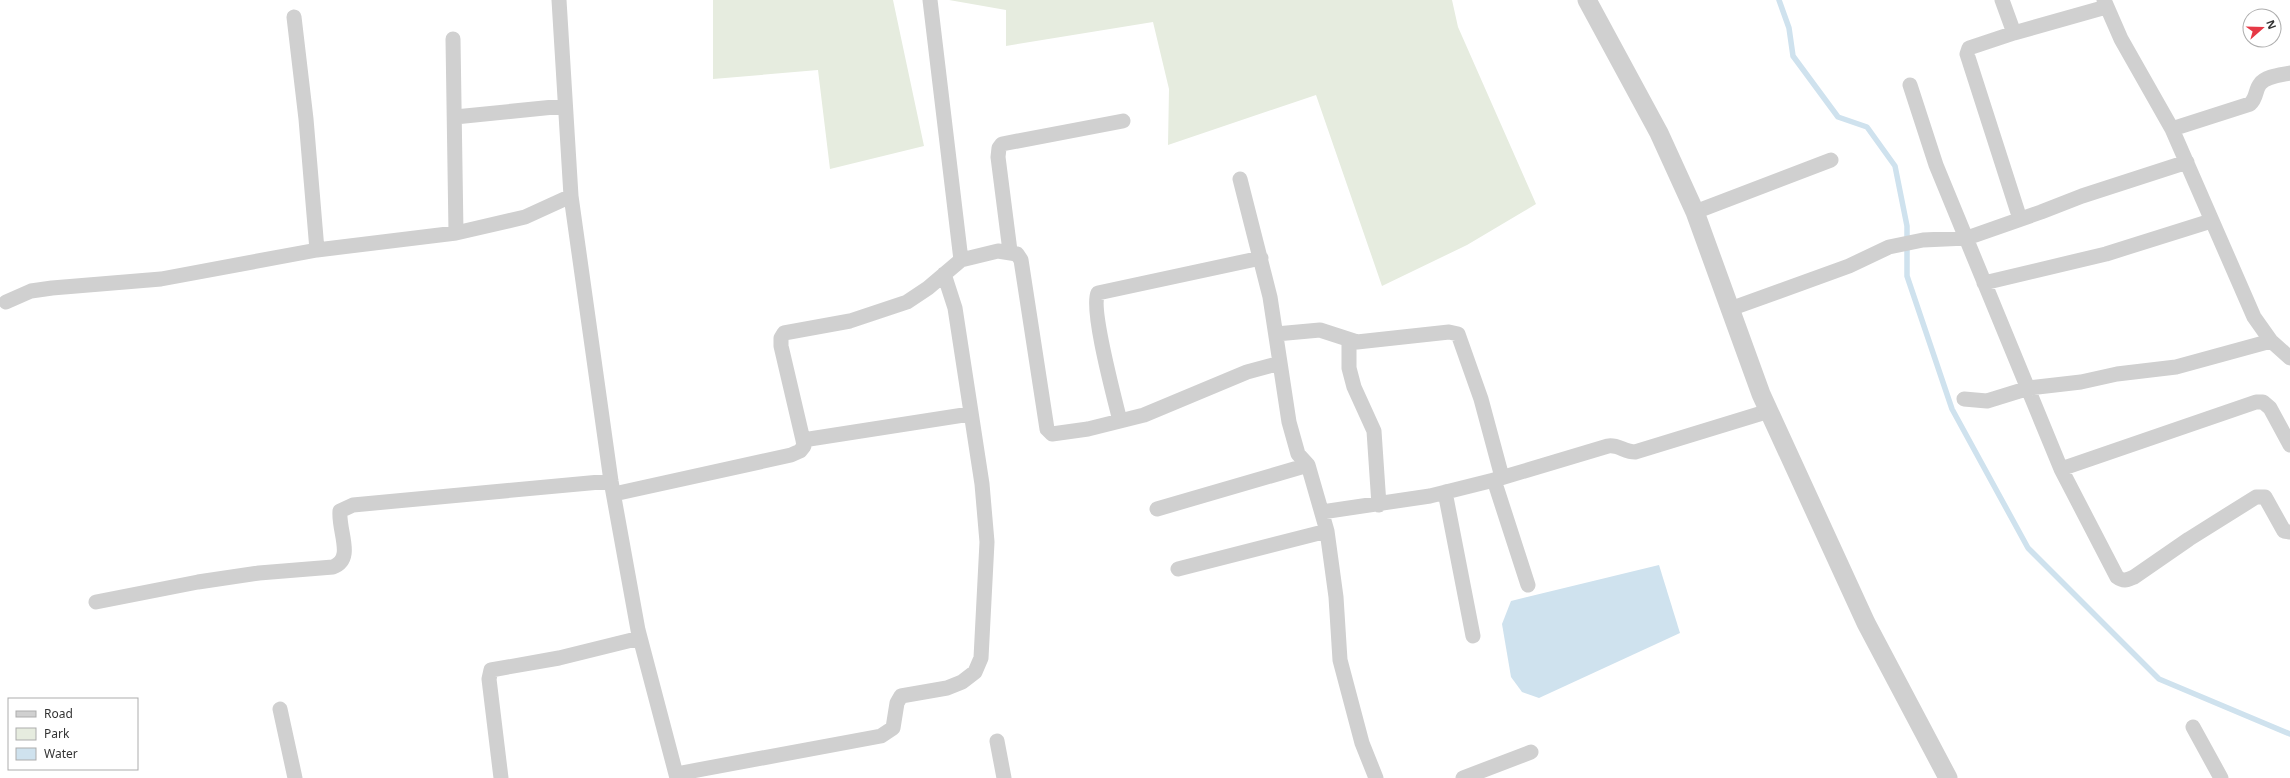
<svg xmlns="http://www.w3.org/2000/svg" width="2290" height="778" viewBox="0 0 2290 778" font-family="'Noto Sans',sans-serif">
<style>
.green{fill:#e6ecdf}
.water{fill:#cfe2ee}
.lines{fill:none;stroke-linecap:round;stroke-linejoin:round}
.stream{stroke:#cfe2ee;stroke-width:5.5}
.minor{stroke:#d0d0d0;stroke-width:15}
.tertiary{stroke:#d0d0d0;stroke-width:19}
</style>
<rect width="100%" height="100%" fill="#fff"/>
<path class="green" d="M713,0H893L924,146L830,169L818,70L713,79Z
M949,0H1452L1458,27L1536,204L1467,245L1382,286L1316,95L1168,145L1169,89L1153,22L1006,46V10Z"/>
<path class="water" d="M1659,565L1680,633L1539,698L1522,692L1511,677L1502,624L1511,601Z"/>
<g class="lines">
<path class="stream" d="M1779,0L1789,28L1793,56L1838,117L1867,127L1895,166L1907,226V276L1952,409L2028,548L2159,679L2290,734"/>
<path class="minor" d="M559,0L571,196L611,481L638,630L677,778
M930,0L961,260
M2002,0L2014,33
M2104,0L2121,39L2172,129L2254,317L2271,341L2290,358
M294,17L306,119L317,250
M453,39L456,233
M1910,85L1936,165L2061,469L2117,577C2124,582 2127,580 2134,577L2189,539L2256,497H2265L2284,531L2290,532
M455,117L564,106
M2172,129L2250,104C2257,98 2255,90 2260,84C2266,76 2281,75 2290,73
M1240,179L1270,297L1289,422L1298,454L1308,465L1327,531L1336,597L1340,660L1362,743L1376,778
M1695,212L1831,160
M2020,219L1967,54L1969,48L2014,33L2106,7
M1010,251L998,157L999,148L1002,144L1123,121
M1984,283L2106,254L2211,221
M6,302L31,291L52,288L161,279L317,250L456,233L525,217L571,196
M1730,309L1849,266L1889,247L1923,240L1967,238L2041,212L2082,196L2187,162
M1276,334L1320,330L1357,342L1449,332L1458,334L1481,399L1502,477
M1349,341V368L1354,387L1374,431L1379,505
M1964,399L1987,401L2029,388L2081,382L2117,374L2176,367L2271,341
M1120,421C1115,400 1090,308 1098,293L1261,258
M803,440L970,414
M2061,469L2256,402H2263L2270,408L2290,445
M1494,480L1528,585
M1445,492L1473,636
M614,494L791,455L800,451L804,446L803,440L781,346V338L784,333L850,321L907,302L928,288L961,260L998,251L1017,254L1021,260L1047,429L1052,434L1088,429L1144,415L1247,372L1280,363
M1157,509L1308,465
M1322,512L1430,496L1494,480L1608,446C1617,444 1625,452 1635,452L1769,411
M1178,569L1327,531
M96,602L198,582L259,573L333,567C355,559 338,531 340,511L353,505L611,481
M280,709L295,778
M2193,727L2221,778
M997,741L1004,778
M676,774L881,736L893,728L897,703L901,696L947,688L962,682L975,672L981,658L987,542L982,484L955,308L944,274
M501,778L489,679L491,670L559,658L640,638
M1463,778L1531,752"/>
<path class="tertiary" d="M1587,0L1659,133L1695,212L1761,394L1866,623L1948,778"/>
</g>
<rect x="8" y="698" width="130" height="72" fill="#ffffff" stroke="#adadad"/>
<rect x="16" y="711" width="20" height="6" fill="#d0d0d0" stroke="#adadad"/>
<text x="44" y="718" font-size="12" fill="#333333">Road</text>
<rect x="16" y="728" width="20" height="12" fill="#e6ecdf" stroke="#adadad"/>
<text x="44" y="738" font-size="12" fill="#333333">Park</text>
<rect x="16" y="748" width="20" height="12" fill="#cfe2ee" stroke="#adadad"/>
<text x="44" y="758" font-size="12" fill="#333333">Water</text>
<g transform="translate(2262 28) rotate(70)"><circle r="19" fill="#ffffff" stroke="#adadad"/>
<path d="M0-3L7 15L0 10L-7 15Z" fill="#e63946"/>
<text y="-6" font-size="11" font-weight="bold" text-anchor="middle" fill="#333333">N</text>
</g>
</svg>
